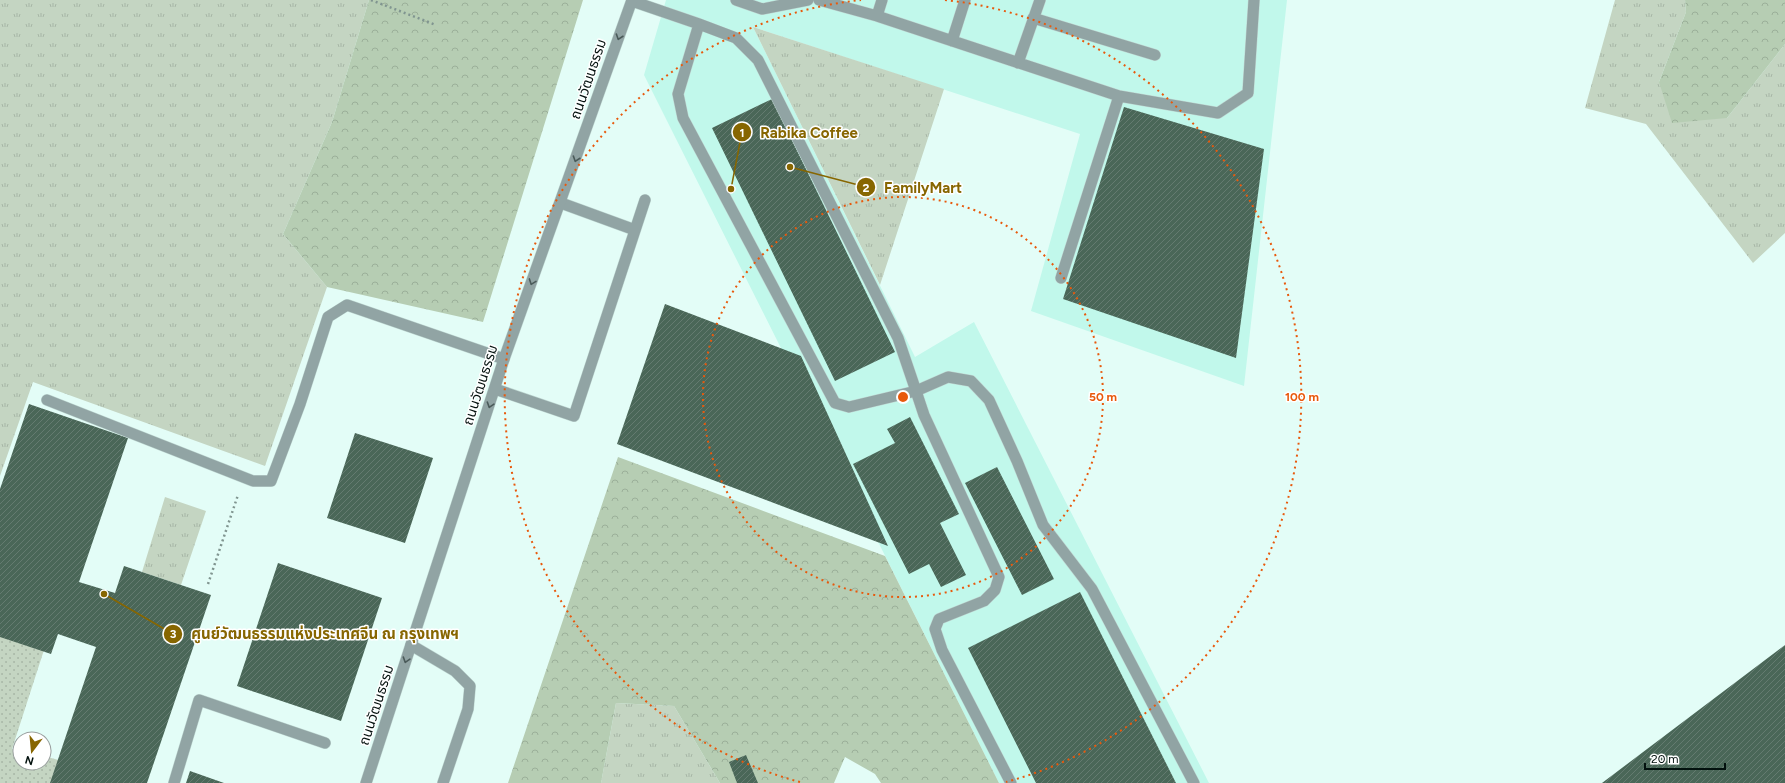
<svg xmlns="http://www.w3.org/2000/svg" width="1785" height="783" viewBox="0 0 1785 783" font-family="Figtree,'Noto Sans Thai',sans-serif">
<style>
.built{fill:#c1f8eb}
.grass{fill:url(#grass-tufts)}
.forest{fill:url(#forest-crowns)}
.garden{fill:url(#garden-dots)}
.building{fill:url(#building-hatch)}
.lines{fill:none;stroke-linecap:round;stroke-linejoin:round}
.service-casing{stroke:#bfd7d2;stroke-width:12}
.tertiary-casing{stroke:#bfd7d2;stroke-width:12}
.path{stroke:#809590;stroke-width:2.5;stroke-dasharray:2 3;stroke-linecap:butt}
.service{stroke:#91a4a4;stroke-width:11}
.tertiary{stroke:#91a4a4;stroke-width:11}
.oneway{stroke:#4a5a59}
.ring{fill:none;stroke:#e8590c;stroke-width:2;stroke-dasharray:2 4}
.labels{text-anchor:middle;stroke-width:3;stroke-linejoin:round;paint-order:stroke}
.street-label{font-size:14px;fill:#03110e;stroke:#fff}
.centre{fill:#e8590c;stroke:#fff;stroke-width:2}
.ring-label{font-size:12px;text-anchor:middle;font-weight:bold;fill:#e8590c;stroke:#fff;stroke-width:3;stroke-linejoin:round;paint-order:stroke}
.leader{fill:none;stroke:#876601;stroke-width:1.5}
.callout-dot{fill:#876601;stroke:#fff;stroke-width:1.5}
.mark-label{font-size:12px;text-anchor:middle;font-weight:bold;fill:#fff}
.callout-label{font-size:15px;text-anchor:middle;font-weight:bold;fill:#876601;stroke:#fff;stroke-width:3;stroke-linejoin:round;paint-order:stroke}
</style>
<defs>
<pattern id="grass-tufts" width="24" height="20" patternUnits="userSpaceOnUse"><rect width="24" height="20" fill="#c4d5c2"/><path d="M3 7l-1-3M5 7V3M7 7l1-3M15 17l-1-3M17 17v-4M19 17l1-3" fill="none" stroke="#a7b6a6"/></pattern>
<pattern id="forest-crowns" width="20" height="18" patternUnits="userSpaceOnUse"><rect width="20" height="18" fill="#b6cdb3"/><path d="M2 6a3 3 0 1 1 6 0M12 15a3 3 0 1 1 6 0" fill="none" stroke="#9baf99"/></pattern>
<pattern id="garden-dots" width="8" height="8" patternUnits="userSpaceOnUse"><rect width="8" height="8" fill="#c4d5c2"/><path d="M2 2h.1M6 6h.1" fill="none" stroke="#a7b6a6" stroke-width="1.8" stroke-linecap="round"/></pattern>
<pattern id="building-hatch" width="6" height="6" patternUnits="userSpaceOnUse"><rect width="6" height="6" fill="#4a6758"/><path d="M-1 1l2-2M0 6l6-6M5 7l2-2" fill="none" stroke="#647b70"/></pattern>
</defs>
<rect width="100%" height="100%" fill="#e3fdf7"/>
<path class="built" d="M666,0H1287L1244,386L1031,311L1080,134L753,27L915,357L974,322L1209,783H999L644,75Z"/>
<path class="grass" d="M0,0H369L332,122L283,234L327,287L265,466L33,382L0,476Z
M1615,0H1685L1686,12L1659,82L1727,118L1785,44V233L1753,263L1646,124L1585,108Z
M753,27L944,89L880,285Z
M165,497L206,511L181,585L142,572Z
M616,703L674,706L720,783H601Z"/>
<path class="forest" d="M369,0H583L483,322L327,287L283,234L332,122Z
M1685,0H1785V44L1727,118L1672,123L1659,82L1686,12Z
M618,457L885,556L999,783H881L875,774L845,757L834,783H720L674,706L616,703L601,783H508Z"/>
<path class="garden" d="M54,619L12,749L20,751V763H44V756L62,761L95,783H0V623Z"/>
<path class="building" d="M772,99L895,352L835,381L712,128Z
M1124,107L1264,149L1236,358L1063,299Z
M665,304L801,356L888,546L617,444Z
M29,404L128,438L79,582L115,593L124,566L211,595L147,783H50L96,647L58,634L51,654L0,637V489Z
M910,417L959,514L940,523L966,575L941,587L929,564L909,574L853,464L895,443L887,429Z
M355,433L433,458L405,543L327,518Z
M997,467L1054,579L1022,595L965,483Z
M278,563L382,598L341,721L237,686Z
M1080,592L1176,783H1036L968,648Z
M1785,645V783H1602Z
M746,755L758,783H737L729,762Z
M190,771L224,783H186Z"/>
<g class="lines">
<defs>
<path id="service" d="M736,0L762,9L808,0
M819,0L877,16L1119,96L1218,113L1248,93L1254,0
M632,1L699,24L736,38L758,60L898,338L916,391L849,407L835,403L683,118L678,94L699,24
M877,16L882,0
M1033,18L1155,55
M952,41L965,0
M1018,63L1040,0
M561,203L635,230
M1061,278L1119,96
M495,389L574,416L645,200
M47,400L253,481H271L300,404L328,317L347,305L504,359
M411,645L455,671L470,686L468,709L443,783
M174,783L199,700L325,743
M1011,783L942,650L935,629L939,619L984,601L995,590L999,577L924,415L916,391L948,377L971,381L989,400L1017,461L1043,525L1092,589L1194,783"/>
<path id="tertiary" d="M366,783L504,359L632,0"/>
</defs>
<use href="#service" class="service-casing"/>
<use href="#tertiary" class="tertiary-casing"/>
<path class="path" d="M371,0L436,25
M208,584L238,495"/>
<use href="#service" class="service"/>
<use href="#tertiary" class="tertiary"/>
</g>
<defs><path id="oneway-chevron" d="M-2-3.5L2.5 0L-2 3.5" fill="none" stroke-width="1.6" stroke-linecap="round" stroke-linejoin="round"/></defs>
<g class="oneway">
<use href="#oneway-chevron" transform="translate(619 37) rotate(109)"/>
<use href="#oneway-chevron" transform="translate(576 159) rotate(109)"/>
<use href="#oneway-chevron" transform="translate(532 282) rotate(110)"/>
<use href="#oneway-chevron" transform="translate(490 405) rotate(108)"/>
<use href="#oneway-chevron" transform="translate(406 660) rotate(108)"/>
</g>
<g class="ring">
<circle cx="903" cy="397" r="200"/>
<path d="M800 782A399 399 0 0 1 861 0M945 0A399 399 0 0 1 1006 782"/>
</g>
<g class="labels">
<g class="street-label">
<text transform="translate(588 79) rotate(-71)" y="5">ถนนวัฒนธรรม</text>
<text transform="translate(480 385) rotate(-72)" y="5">ถนนวัฒนธรรม</text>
<text transform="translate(376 705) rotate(-72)" y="5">ถนนวัฒนธรรม</text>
</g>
</g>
<circle cx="903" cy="397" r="6" class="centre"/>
<g class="ring-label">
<text x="1103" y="401">50 m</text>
<text x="1302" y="401">100 m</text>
</g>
<path class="leader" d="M731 189L742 132M790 167L866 187M104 594L173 634"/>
<g class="callout-dot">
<circle cx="731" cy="189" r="4"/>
<circle cx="790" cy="167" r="4"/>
<circle cx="104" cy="594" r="4"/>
<circle cx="742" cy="132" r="10"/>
<circle cx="866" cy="187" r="10"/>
<circle cx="173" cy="634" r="10"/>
</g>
<g class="mark-label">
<text x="742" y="137">1</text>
<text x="866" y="192">2</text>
<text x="173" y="638">3</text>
</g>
<g class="callout-label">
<text x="809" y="138">Rabika Coffee</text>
<text x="923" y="193">FamilyMart</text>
<text x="325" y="639">ศูนย์วัฒนธรรมแห่งประเทศจีน ณ กรุงเทพฯ</text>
</g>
<g transform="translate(32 751) rotate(196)"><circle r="19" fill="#ffffff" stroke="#9aa09f"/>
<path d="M0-3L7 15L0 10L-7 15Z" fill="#876601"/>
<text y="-6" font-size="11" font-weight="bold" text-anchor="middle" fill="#03110e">N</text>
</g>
<path d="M1645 763v6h80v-6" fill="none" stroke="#03110e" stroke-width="2"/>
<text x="1651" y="763" font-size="12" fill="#03110e" stroke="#ffffff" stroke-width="3" paint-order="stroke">20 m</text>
</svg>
